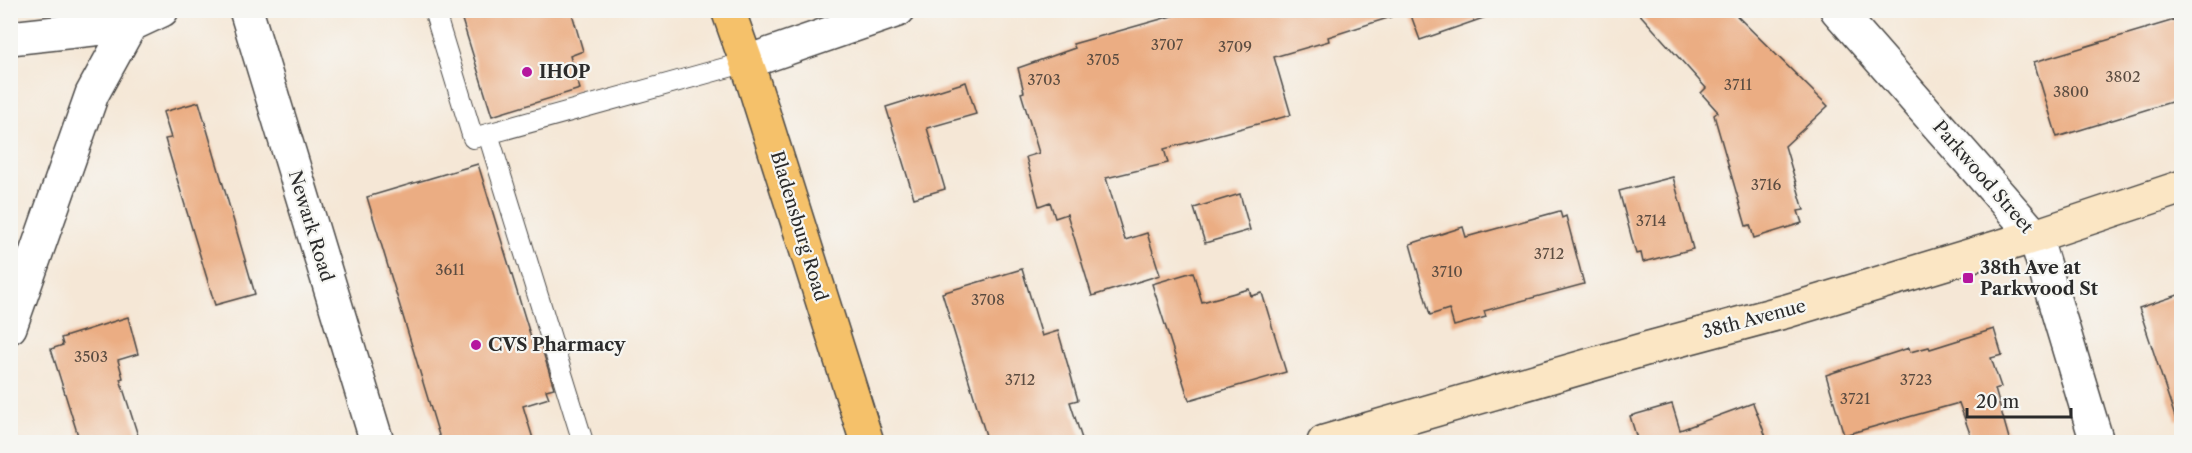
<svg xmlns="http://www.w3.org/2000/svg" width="2192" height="453" viewBox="0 0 2192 453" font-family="'Libre Caslon Text',serif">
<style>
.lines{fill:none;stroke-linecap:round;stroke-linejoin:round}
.stream{stroke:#41b2b9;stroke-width:10}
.building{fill:#ebad83}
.service-casing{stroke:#494745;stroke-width:22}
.minor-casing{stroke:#494745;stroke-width:36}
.secondary-casing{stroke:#494745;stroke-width:36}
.primary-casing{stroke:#494745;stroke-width:36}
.service{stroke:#fff;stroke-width:20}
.minor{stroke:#fff;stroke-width:33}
.secondary{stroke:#fbe6c4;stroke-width:33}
.primary{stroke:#f5c16b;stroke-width:33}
.poi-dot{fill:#b5179e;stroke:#f6f6f2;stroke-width:2}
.labels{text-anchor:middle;stroke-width:4.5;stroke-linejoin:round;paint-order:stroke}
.number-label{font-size:15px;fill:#5b4c41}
.poi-label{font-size:18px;font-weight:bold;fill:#2b2b2b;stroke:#f6f6f2;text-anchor:start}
.street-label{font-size:18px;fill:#2b2b2b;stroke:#f6f6f2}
</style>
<rect width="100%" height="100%" fill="#f6f6f2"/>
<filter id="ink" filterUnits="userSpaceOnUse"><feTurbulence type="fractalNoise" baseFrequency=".0167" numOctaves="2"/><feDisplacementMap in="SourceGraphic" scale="12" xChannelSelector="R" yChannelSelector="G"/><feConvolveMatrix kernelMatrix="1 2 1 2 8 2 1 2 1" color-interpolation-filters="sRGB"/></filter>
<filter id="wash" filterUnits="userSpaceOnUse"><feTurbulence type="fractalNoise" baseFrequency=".008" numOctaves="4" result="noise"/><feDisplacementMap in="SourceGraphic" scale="24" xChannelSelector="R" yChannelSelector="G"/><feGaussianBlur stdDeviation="1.35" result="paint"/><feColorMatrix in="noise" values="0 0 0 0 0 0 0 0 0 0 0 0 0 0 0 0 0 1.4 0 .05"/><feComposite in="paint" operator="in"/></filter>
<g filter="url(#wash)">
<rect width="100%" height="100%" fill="#f5e7d6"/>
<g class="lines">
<path class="stream" d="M10,78L11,76"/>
</g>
<g id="blocks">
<path class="building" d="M459,10H571L583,51L570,56L580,89L492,116Z
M1193,10H1390L1391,17L1328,37L1329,41L1274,57L1291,115L1164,149L1168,163L1106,178L1125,240L1147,233L1160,275L1092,296L1067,214L1055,218L1050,202L1039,206L1026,157L1039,153L1021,93L1024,92L1018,68L1075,48L1073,44Z
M1409,10H1492V15L1420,40Z
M1636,10H1731L1828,106L1785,146L1804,210L1798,211L1802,223L1754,238L1750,225L1746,226L1714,115L1718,112L1701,93L1706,88Z
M2181,18V99L2057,137L2034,62Z
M966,82L976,114L927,128L945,189L914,198L886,107Z
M199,102L255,294L215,305L165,139L171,138L163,112Z
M478,164L533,344L540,342L554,388L546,390L549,398L523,406L534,442H441L367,197Z
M1673,177L1693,249L1643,262L1641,253L1636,254L1619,191Z
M1240,194L1250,230L1205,243L1194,208Z
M1560,211L1562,218L1566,216L1584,284L1484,311L1486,317L1454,326L1449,309L1430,315L1410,244L1463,227L1466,237Z
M1022,269L1042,336L1058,331L1078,400L1070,402L1083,442H988L942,293Z
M1193,272L1202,302L1249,289L1251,296L1262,293L1286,372L1189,400L1152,284Z
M2181,294V419L2176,420L2139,308Z
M128,317L138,354L118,360L123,378L120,379L140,442H80L51,349L63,345L61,338Z
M1994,329L2002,355L1991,358L2001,387L1995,389L2010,442H1973L1959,403L1844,435L1826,375L1909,348L1910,352L1929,347L1930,349Z
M1753,403L1768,442H1638L1630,416L1672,404L1680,430Z"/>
</g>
</g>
<g filter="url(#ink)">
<use href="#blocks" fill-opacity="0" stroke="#494745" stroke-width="1.5"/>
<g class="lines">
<defs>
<path id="service" d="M434,10L473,138L747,62
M488,134L583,442"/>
<path id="minor" d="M246,10L377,442
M1837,10L2035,236L2097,442
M10,38L130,25L162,10
M747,62L898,10
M10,327L92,94L130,25"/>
<path id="secondary" d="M1324,442L1649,348L1787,311L2035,236L2182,187"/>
<path id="primary" d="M728,10L752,78L867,442"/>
</defs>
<use href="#service" class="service-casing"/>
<use href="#minor" class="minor-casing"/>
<use href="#secondary" class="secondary-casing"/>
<use href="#primary" class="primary-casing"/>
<use href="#service" class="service"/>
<use href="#minor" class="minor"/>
<use href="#secondary" class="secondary"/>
<use href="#primary" class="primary"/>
</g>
</g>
<g class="poi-dot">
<circle cx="527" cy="72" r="6"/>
<rect x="1962" y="272" width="12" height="12" rx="3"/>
<circle cx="476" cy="345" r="6"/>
</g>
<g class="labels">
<g class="number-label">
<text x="1167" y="50">3707</text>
<text x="1235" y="52">3709</text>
<text x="1103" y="65">3705</text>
<text x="2123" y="82">3802</text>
<text x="1044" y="85">3703</text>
<text x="1738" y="90">3711</text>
<text x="2071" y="97">3800</text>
<text x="1766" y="190">3716</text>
<text x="1651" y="226">3714</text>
<text x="1549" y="259">3712</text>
<text x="450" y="275">3611</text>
<text x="1447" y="277">3710</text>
<text x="988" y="305">3708</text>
<text x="91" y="362">3503</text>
<text x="1020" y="385">3712</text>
<text x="1916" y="385">3723</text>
<text x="1855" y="404">3721</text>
</g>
<g class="poi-label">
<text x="539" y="78">IHOP</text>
<text x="1980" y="274">38th Ave at<tspan x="1980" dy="21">Parkwood St</tspan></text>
<text x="488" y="351">CVS Pharmacy</text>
</g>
<g class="street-label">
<text transform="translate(1983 177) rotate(49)" y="6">Parkwood Street</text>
<text transform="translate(311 226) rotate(73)" y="6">Newark Road</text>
<text transform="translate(799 226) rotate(73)" y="6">Bladensburg Road</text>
<text transform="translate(1754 319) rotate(-15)" y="6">38th Avenue</text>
</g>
</g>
<rect width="2192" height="453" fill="none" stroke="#f6f6f2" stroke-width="36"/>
<path d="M1967 408v9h104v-9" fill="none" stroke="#2b2b2b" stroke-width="3"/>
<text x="1976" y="408" font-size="18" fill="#2b2b2b" stroke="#f6f6f2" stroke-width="4.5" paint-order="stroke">20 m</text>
</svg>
